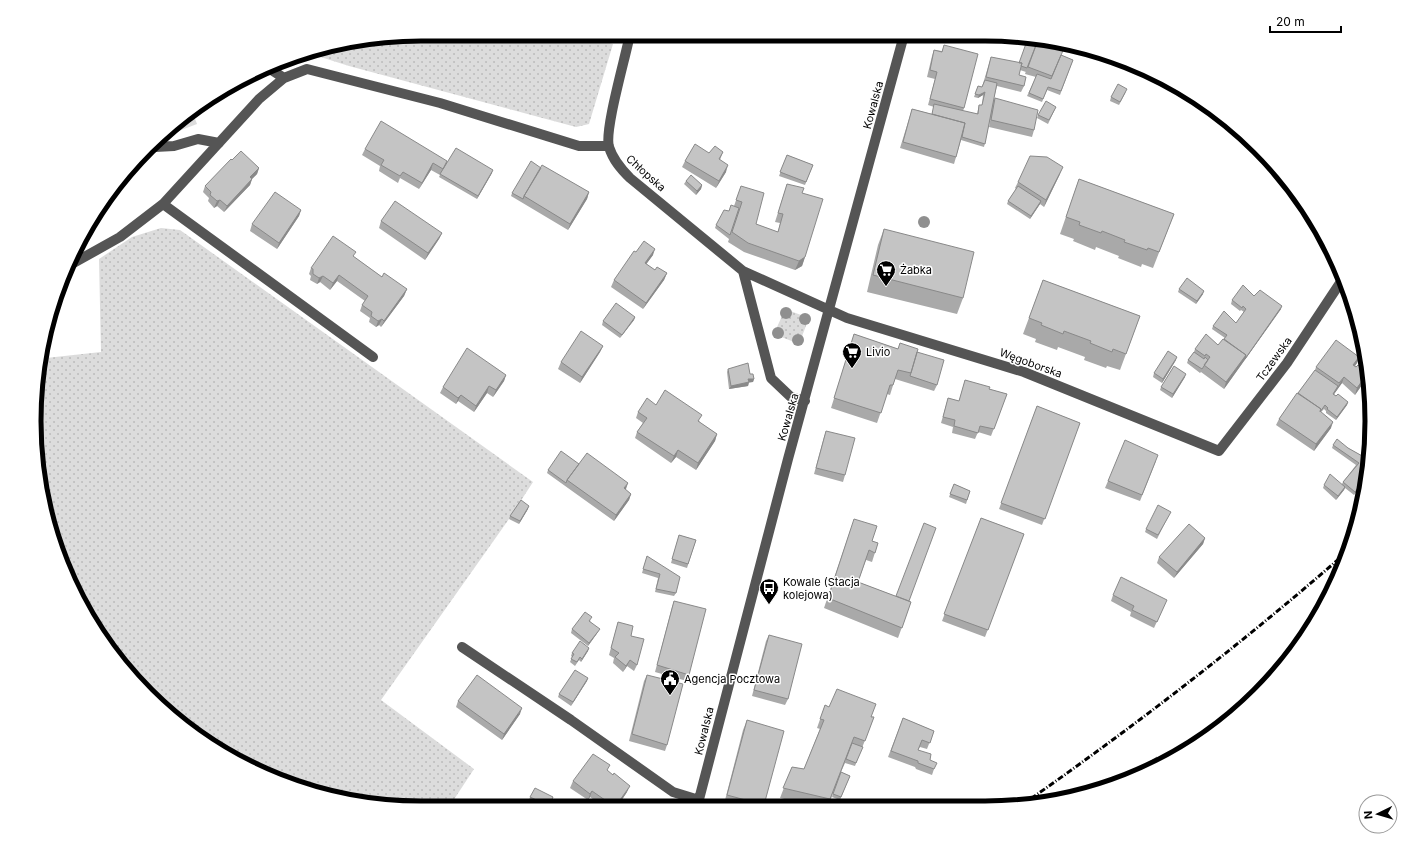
<svg xmlns="http://www.w3.org/2000/svg" width="1406" height="842" viewBox="0 0 1406 842" font-family="Inter,sans-serif">
<style>
.grass{fill:url(#grass-dots)}
.forest{fill:url(#forest-firs)}
.lines{fill:none;stroke-linecap:round;stroke-linejoin:round}
.minor{stroke:#555;stroke-width:10}
.rail{stroke:#000;stroke-width:3;stroke-dasharray:6 2 1 2;stroke-linecap:butt}
.tree{fill:#8f8f8f}
.wall{fill:#a9a9a9}
.shaded-wall{fill:#898989}
.building{fill:#c4c4c4;stroke:#898989}
.labels{text-anchor:middle;stroke-width:3;stroke-linejoin:round;paint-order:stroke}
.street-label{font-size:11px;fill:#000;stroke:#fff}
.poi-label{font-size:11px;fill:#000;stroke:#fff;text-anchor:start}
.rim{fill:none;stroke:#000;stroke-width:5}
</style>
<defs>
<pattern id="grass-dots" width="8" height="8" patternUnits="userSpaceOnUse"><rect width="8" height="8" fill="#dcdcdc"/><path d="M2 2h.1M6 6h.1" fill="none" stroke="#bbb" stroke-width="1.8" stroke-linecap="round"/></pattern>
<pattern id="forest-firs" width="22" height="20" patternUnits="userSpaceOnUse"><rect width="22" height="20" fill="#dcdcdc"/><path d="M5 1l3.5 6h-7zM16 11l3.5 6h-7z" fill="#bbb"/></pattern>
</defs>
<rect width="100%" height="100%" fill="#fff"/>
<path class="grass" d="M421,34H578L613,44L589,124L576,127L349,66L308,53Z
M161,228L180,230L533,482L509,519L381,700L474,769L449,807H395L296,787L206,743L114,656L55,546L34,421L45,356L46,358L101,352L99,259L132,237Z
M785,309L809,318L799,344L774,334Z"/>
<path class="forest" d="M192,111L197,124L176,132L171,129L186,114Z"/>
<g class="lines">
<path class="minor" d="M630,34C626,56 604,130 609,147C613,160 621,169 630,178L743,271L847,318L1024,372L1219,451L1287,363L1344,277
M270,69L284,78
M155,147L174,146L198,139L219,143
M163,204L373,357
M70,265L120,237L163,204L259,99L284,78L307,69L440,103L579,146H609
M743,271L771,378L791,397L805,401
M462,647L571,720L673,792L699,800
M697,807L788,459L904,35"/>
<path class="rail" d="M1022,805C1135,726 1244,642 1348,551"/>
</g>
<g class="tree">
<circle cx="924" cy="222" r="6"/>
<circle cx="786" cy="313" r="6"/>
<circle cx="805" cy="319" r="6"/>
<circle cx="778" cy="333" r="6"/>
<circle cx="798" cy="340" r="6"/>
</g>
<path class="wall" d="M951,35H968L967,40Z
M944,45L964,108L963,111L977,114L979,105H982L983,95L978,98L974,97L978,86L982,87L991,57L1019,63L1061,55L1073,60L1060,95L1047,90L1042,102L1027,96L1036,77L1025,74L1026,71V72L1020,70L1019,75L1024,86L1021,92L997,86L993,102L995,98L1034,130L1032,137L989,127L991,116L984,147L961,140L954,164L900,148L912,109L932,114L934,107L928,105L935,79L927,77L932,56L934,50L942,51Z
M1126,92L1119,105L1110,101L1111,97Z
M1056,107L1048,124L1037,118L1038,115Z
M365,149L447,161L446,165L492,173L477,199L439,177L440,175L431,170L419,189L400,178L398,183L379,171L380,166L362,155Z
M723,152L720,160L726,172L716,188L682,167L685,161L709,153Z
M787,155L813,165L805,185L779,176Z
M232,160L259,168L257,174L252,179L250,185L224,212L217,206L214,208L208,201L209,198L203,192L205,186Z
M541,168L589,192L587,199L568,230L511,196L512,193Z
M1060,174L1044,207L1040,204L1030,219L1007,204L1008,201L1016,189L1015,188L1018,182Z
M1079,179L1174,214L1153,268L1142,264L1141,267L1118,258L1119,256L1096,247L1095,250L1073,241L1074,239L1060,234Z
M686,181L702,185L701,189L696,195L684,184Z
M787,184L802,193L805,257L802,266L795,270L744,252L728,242L736,218L729,239L715,228L716,225L734,206L741,186L756,224L778,232L780,223L775,222Z
M301,210L299,216L277,249L250,231L252,224Z
M381,221L442,233L439,239L425,260L379,228Z
M884,229L963,298L957,314L867,292L878,245Z
M636,252L653,255L646,264L655,270L667,273L664,280L643,309L611,287L614,280Z
M354,257L382,277L407,289L404,296L381,327L379,325L376,327L369,322L370,318L360,311L362,305L365,301L337,281L330,290L320,282L317,284L310,280L311,276L309,274L311,268Z
M1043,280L1140,316L1120,370L1107,366L1106,368L1084,360L1085,357L1058,347L1057,350L1035,342L1036,339L1023,334Z
M1179,289L1203,294L1196,304L1178,292Z
M1254,296L1281,309L1224,389L1201,372L1202,371L1200,373L1187,363L1188,360L1194,352L1195,349L1218,345L1225,338L1212,329L1213,326L1236,323L1244,312L1241,310L1240,311L1231,304L1232,300Z
M635,317L634,320L620,338L602,325L603,321Z
M854,334L898,349L917,352L937,385L934,391L895,379L890,395L887,394L877,423L831,408Z
M603,346L600,352L580,383L558,369L561,362Z
M1359,357L1357,363L1355,366L1367,372L1368,375L1366,379L1355,395L1342,383L1334,394L1336,396L1348,402L1347,405L1336,420L1326,413V411L1324,409L1321,412L1331,428L1314,451L1276,425L1279,419L1315,370L1316,367Z
M1176,360L1162,383L1153,377L1154,373Z
M728,369L750,374L754,379L753,382H749L748,386L729,389L727,372Z
M506,375L504,381L493,397L487,393L474,412L458,401L456,404L440,393L443,387Z
M1185,377L1172,398L1160,390L1161,387Z
M965,380L989,389L1007,394L991,436L978,432L975,439L952,433L953,427L941,423L948,398L959,401Z
M656,405L700,421L699,422L717,434L715,441L696,470L676,457L671,463L635,438L637,432L643,423L636,418L638,412Z
M1037,406L1080,423L1042,525L999,509Z
M826,431L845,475L843,482L814,474L824,437Z
M1370,443L1369,451L1367,449L1368,446Z
M1333,445L1348,448L1364,457L1369,456L1354,495L1345,488L1344,490L1336,500L1323,488L1324,485L1342,484L1343,482L1356,465L1332,448Z
M1156,461L1140,501L1105,488L1108,481Z
M579,464L626,490L631,494L629,500L614,521L547,473L548,470Z
M954,484L970,491L966,504L949,497Z
M528,509L519,524L509,519L510,516Z
M1169,515L1157,539L1145,532L1146,529Z
M981,518L1024,534L985,637L942,621Z
M851,528L872,541L878,543L872,562L866,560L858,582L911,602L898,638L824,608Z
M679,535L696,540L687,568L671,563Z
M1205,538L1203,544L1174,578L1157,563L1159,557Z
M647,556L676,593L674,596L655,592L658,578L642,573Z
M1113,595L1164,606L1154,628L1130,616L1131,612L1111,601Z
M674,601L689,675L687,681L655,672L672,607Z
M591,620L590,621L598,632L588,646L571,633L572,629Z
M618,622L631,636L637,665L634,671L627,666L623,672L613,663L614,658L609,655Z
M769,635L788,699L785,705L752,696L766,641Z
M589,648L588,651L581,662L579,660L575,666L570,662L572,657L571,656L572,653Z
M647,675L667,745L665,751L629,741L644,681Z
M588,678L587,681L571,706L558,697L559,694Z
M458,701L520,714L502,740L456,707Z
M825,705L829,707L874,717L855,766L845,763L841,772L850,776L840,800L832,797L835,788L828,807H820L780,798L792,767L804,769L820,729L817,728Z
M903,718L934,731L927,749L920,747L918,750L930,760L934,769L932,775L916,769L915,767L888,757Z
M747,720L764,805L763,807H735L724,804L743,730Z
M1175,758L1146,770L1145,768L1146,764L1160,763Z
M608,771L627,792L617,807H604L590,797L588,800L570,788L573,781Z
M530,797L552,800L549,807H542L529,800Z"/>
<path class="shaded-wall" d="M985,92L983,95L978,98L979,95Z
M433,163L431,170L419,189L422,183Z
M728,165L726,172L716,188L719,181Z
M1063,167L1060,174L1044,207L1046,200Z
M259,168L257,174L252,179L250,185L224,212L227,206L250,177Z
M493,170L492,173L477,199L478,196Z
M702,185L701,189L696,195L697,191Z
M589,192L587,199L568,230L570,224Z
M220,200L217,206L214,208L217,201Z
M1041,201L1040,204L1030,219L1031,216Z
M301,210L299,216L277,249L279,243Z
M442,233L439,239L425,260L428,253Z
M655,249L653,255L642,270L645,263Z
M805,257L802,266L795,270L799,261Z
M667,273L664,280L643,309L646,303Z
M339,275L337,281L330,290L333,283Z
M323,276L320,282L317,284L319,278Z
M407,289L404,296L381,327L384,321Z
M1204,291L1203,294L1196,304L1197,301Z
M1282,306L1281,309L1224,389L1226,382Z
M635,317L634,320L620,338L622,335Z
M382,319L379,325L376,327L378,321Z
M603,346L600,352L580,383L582,377Z
M1177,357L1176,360L1162,383L1163,379Z
M1359,357L1357,363L1351,371L1353,365Z
M1186,374L1185,377L1172,398L1173,394Z
M1367,374L1366,379L1355,395L1357,388Z
M506,375L504,381L493,397L496,390Z
M1344,377L1342,383L1332,397L1333,394Z
M748,379H754L753,382L747,383Z
M749,382L748,386L729,389L731,386Z
M489,386L487,393L474,412L476,406Z
M461,395L458,401L456,404L458,398Z
M1348,402L1347,405L1336,420L1337,417Z
M1333,422L1331,428L1314,451L1316,444Z
M717,434L715,441L696,470L698,463Z
M678,450L676,457L671,463L674,456Z
M1366,478V480L1354,495L1355,492Z
M628,483L626,489L622,495L624,488Z
M1345,487L1344,490L1336,500L1338,496Z
M631,494L629,500L614,521L616,515Z
M529,506L528,509L519,524L520,521Z
M1205,538L1203,544L1174,578L1177,572Z
M600,629L598,632L588,646L589,643Z
M589,648L588,651L581,662L582,659Z
M630,660L627,666L623,672L626,666Z
M588,678L587,681L571,706L573,702Z
M522,708L520,714L502,740L504,734Z
M630,786L627,792L617,807H615Z
M592,791L590,797L588,800L590,794Z"/>
<path class="building" d="M1028,38L1038,40L1027,68L1021,66L1022,63H1019Z
M1038,40L1065,46L1052,76L1028,67Z
M944,45L978,54L964,108L930,99L937,72L930,70L934,50L942,52Z
M1061,55L1073,60L1061,91L1048,87L1043,99L1029,93L1037,74L1051,79Z
M991,57L1022,63L1019,75L1026,77L1024,86L986,77Z
M985,80L997,83L985,144L962,137L965,123L932,114L934,104L978,114L979,105H982L985,92L979,95L975,94L978,86L982,87Z
M1118,84L1127,89L1120,102L1111,97Z
M995,98L1038,110L1034,130L991,120Z
M1046,101L1056,107L1049,120L1038,115Z
M912,109L965,123L956,157L903,142Z
M381,121L447,161L443,169L433,163L422,183L403,172L400,176L381,165L384,160L365,149Z
M695,144L709,153L715,146L723,152L719,159L728,165L719,181L685,161Z
M456,148L493,170L478,196L440,174Z
M241,151L259,168L250,177L252,179L227,206L220,200L217,201L210,195L211,192L205,186L231,159L232,160Z
M787,155L813,165L806,182L780,172Z
M1030,156L1047,157L1063,167L1046,200L1018,182Z
M531,161L541,168L524,196L523,199L512,193Z
M542,165L589,192L570,224L524,196Z
M691,175L702,185L697,191L686,181Z
M1079,179L1174,214L1159,252L1148,248L1147,250L1124,242L1125,240L1102,231L1101,233L1079,225L1080,222L1066,217Z
M787,184L804,188L802,193L823,199L805,257L799,261L748,243L732,232L742,202L736,200L741,186L764,193L756,224L778,232L783,214L778,213Z
M1018,186L1041,201L1031,216L1008,201Z
M275,192L301,210L279,243L252,224Z
M395,201L442,233L428,253L381,221Z
M731,205L739,208L730,235L716,225L724,210L729,211Z
M884,229L974,252L963,298L873,275Z
M333,236L356,252L353,256L382,277L384,273L407,289L384,321L382,319L378,321L371,316L372,312L362,305L368,296L339,275L333,283L323,276L319,278L313,274V269L311,268Z
M644,241L655,249L645,263L655,270L657,267L667,273L646,303L614,280L634,251L636,252Z
M1187,278L1204,291L1197,301L1179,289Z
M1043,280L1140,316L1126,354L1113,349L1112,352L1090,343L1091,341L1064,331L1063,334L1041,325L1042,323L1029,318Z
M1243,285L1254,296L1260,290L1282,306L1245,359L1246,355L1224,339L1227,335L1213,326L1224,311L1236,323L1246,309L1243,306L1242,308L1232,300Z
M616,303L635,317L622,335L603,321Z
M581,331L603,346L582,377L561,362Z
M854,334L898,349L900,343L918,349L911,373L898,370L893,385H890L881,413L834,398Z
M1206,334L1218,345L1223,339L1246,355L1226,382L1204,365L1210,357L1206,354L1205,356L1195,349Z
M1336,340L1359,357L1353,365L1356,367L1358,365L1367,372V374L1357,388L1344,377L1339,383L1316,367Z
M467,348L506,375L496,390L489,386L476,406L461,395L458,398L443,387Z
M1168,351L1177,357L1163,379L1154,373Z
M917,352L944,360L937,385L910,376Z
M1194,352L1204,359L1205,357L1208,360L1202,369L1188,360Z
M748,363L750,374H753L754,379H748L749,382L731,386L728,369Z
M1174,366L1186,374L1173,394L1161,387Z
M1315,370L1338,386L1333,394L1336,396L1338,394L1348,402L1337,417L1327,409L1328,408L1325,405L1320,412L1321,409L1298,393Z
M965,380L990,387L989,389L1007,394L994,429L980,426L978,433L954,426L955,420L943,417L948,398L959,401Z
M665,390L702,415L698,421L717,434L698,463L678,450L674,456L637,432L647,418L638,412L647,398L656,405Z
M1297,393L1321,409L1320,411L1333,422L1316,444L1279,419Z
M1037,406L1080,423L1045,519L1001,503Z
M826,431L855,438L845,475L816,468Z
M1337,439L1348,448L1364,457L1366,454L1369,456L1366,478L1355,492L1343,482L1359,463L1333,445Z
M1125,440L1158,455L1142,495L1108,481Z
M561,451L579,464L567,480L566,483L548,470Z
M587,453L628,483L624,488L631,494L616,515L567,480Z
M1330,474L1345,487L1338,496L1324,485Z
M954,484L970,491L967,500L950,494Z
M521,500L529,506L520,521L510,516Z
M1158,505L1171,512L1158,535L1146,529Z
M981,518L1024,534L988,630L944,614Z
M854,519L877,526L872,541L878,543L875,553L869,550L858,582L911,602L902,628L828,598Z
M924,523L936,528L909,601L896,596Z
M1189,524L1205,538L1177,572L1159,557Z
M679,535L696,540L688,564L672,559Z
M647,556L680,577L676,593L656,589L660,574L643,569Z
M1121,577L1167,600L1157,622L1132,610L1134,606L1113,595Z
M674,601L706,609L689,675L657,665Z
M585,612L592,617L589,621L600,629L589,643L572,629Z
M618,622L633,626L631,636L644,639L637,665L630,660L626,666L615,657L619,653L611,648Z
M769,635L802,644L788,699L754,690Z
M580,641L589,648L582,659L580,657L577,662L571,659L574,654L572,653Z
M575,670L588,678L573,702L559,694Z
M477,675L522,708L504,734L458,701Z
M647,675L683,684L667,745L632,734Z
M837,689L876,704L871,717H874L865,741L854,737L830,799L783,788L792,767L804,769L824,720L820,719L825,705L829,707Z
M903,718L934,731L930,743L922,740L918,750L931,754L930,760L937,763L934,769L918,763V761L891,751Z
M747,720L784,731L764,805L727,795Z
M852,743L863,747L856,763L846,759Z
M593,754L610,765L607,770L613,775L614,773L630,786L615,807L592,791L590,794L573,781Z
M1172,754L1175,758L1149,768L1146,764L1157,757L1160,763Z
M841,772L850,776L841,797L833,794Z
M535,788L553,797L549,806L530,797Z"/>
<defs>
<symbol id="supermarket-pin" viewBox="-11 -11 22 30"><path d="M0 17L-7.5 6A9.5 9.5 0 1 1 7.5 6Z" fill="#000" stroke="#fff"/><path d="M-6-5.5h2.5l.6 2H6L4.5 2H-2.5L-4.4-4H-6ZM-1.5 3.2a1.3 1.3 0 1 0 .1 0ZM3 3.2a1.3 1.3 0 1 0 .1 0Z" fill="#fff"/></symbol>
<symbol id="bus-pin" viewBox="-11 -11 22 30"><path d="M0 17L-7.5 6A9.5 9.5 0 1 1 7.5 6Z" fill="#000" stroke="#fff"/><path d="M-5-6H5V4H4V6H2V4H-2V6H-4V4H-5ZM-3.5-4V0h7V-4ZM-3.5 1.2v1.5H-2V1.2ZM2 1.2v1.5H3.5V1.2Z" fill="#fff"/></symbol>
<symbol id="civic-pin" viewBox="-11 -11 22 30"><path d="M0 17L-7.5 6A9.5 9.5 0 1 1 7.5 6Z" fill="#000" stroke="#fff"/><path d="M-.6-6.5H3V-4.5H.6V-3L4-1V1h2V6H-6V1h2V-1L-.6-3ZM-1.2 2.5V6h2.4V2.5Z" fill="#fff"/></symbol>
</defs>
<g fill-rule="evenodd">
<use href="#supermarket-pin" x="875" y="259" width="22" height="30"/>
<use href="#supermarket-pin" x="841" y="341" width="22" height="30"/>
<use href="#bus-pin" x="758" y="577" width="22" height="30"/>
<use href="#civic-pin" x="659" y="668" width="22" height="30"/>
</g>
<g class="labels">
<g class="street-label">
<text transform="translate(873 105) rotate(-75)" y="4">Kowalska</text>
<text transform="translate(646 173) rotate(42)" y="4">Chłopska</text>
<text transform="translate(1274 359) rotate(-54)" y="4">Tczewska</text>
<text transform="translate(1031 363) rotate(20)" y="4">Węgoborska</text>
<text transform="translate(788 417) rotate(-74)" y="4">Kowalska</text>
<text transform="translate(704 731) rotate(-76)" y="4">Kowalska</text>
</g>
<g class="poi-label">
<text x="900" y="274">Żabka</text>
<text x="866" y="356">Livio</text>
<text x="783" y="586">Kowale (Stacja<tspan x="783" dy="13">kolejowa)</tspan></text>
<text x="684" y="683">Agencja Pocztowa</text>
</g>
</g>
<path d="M0 0H1406V842H0ZM421 41H985A380 380 0 0 1 1365 421V421A380 380 0 0 1 985 801H421A380 380 0 0 1 41 421V421A380 380 0 0 1 421 41Z" fill="#fff" fill-rule="evenodd"/>
<path class="rim" d="M421 41H985A380 380 0 0 1 1365 421V421A380 380 0 0 1 985 801H421A380 380 0 0 1 41 421V421A380 380 0 0 1 421 41Z"/>
<g transform="translate(1378 814) rotate(265)"><circle r="19" fill="#ffffff" stroke="#999999"/>
<path d="M0-3L7 15L0 10L-7 15Z" fill="#000000"/>
<text y="-6" font-size="11" font-weight="bold" text-anchor="middle" fill="#000000">N</text>
</g>
<path d="M1270 26v6h71v-6" fill="none" stroke="#000000" stroke-width="2"/>
<text x="1276" y="26" font-size="12" fill="#000000" stroke="#ffffff" stroke-width="3" paint-order="stroke">20 m</text>
</svg>
